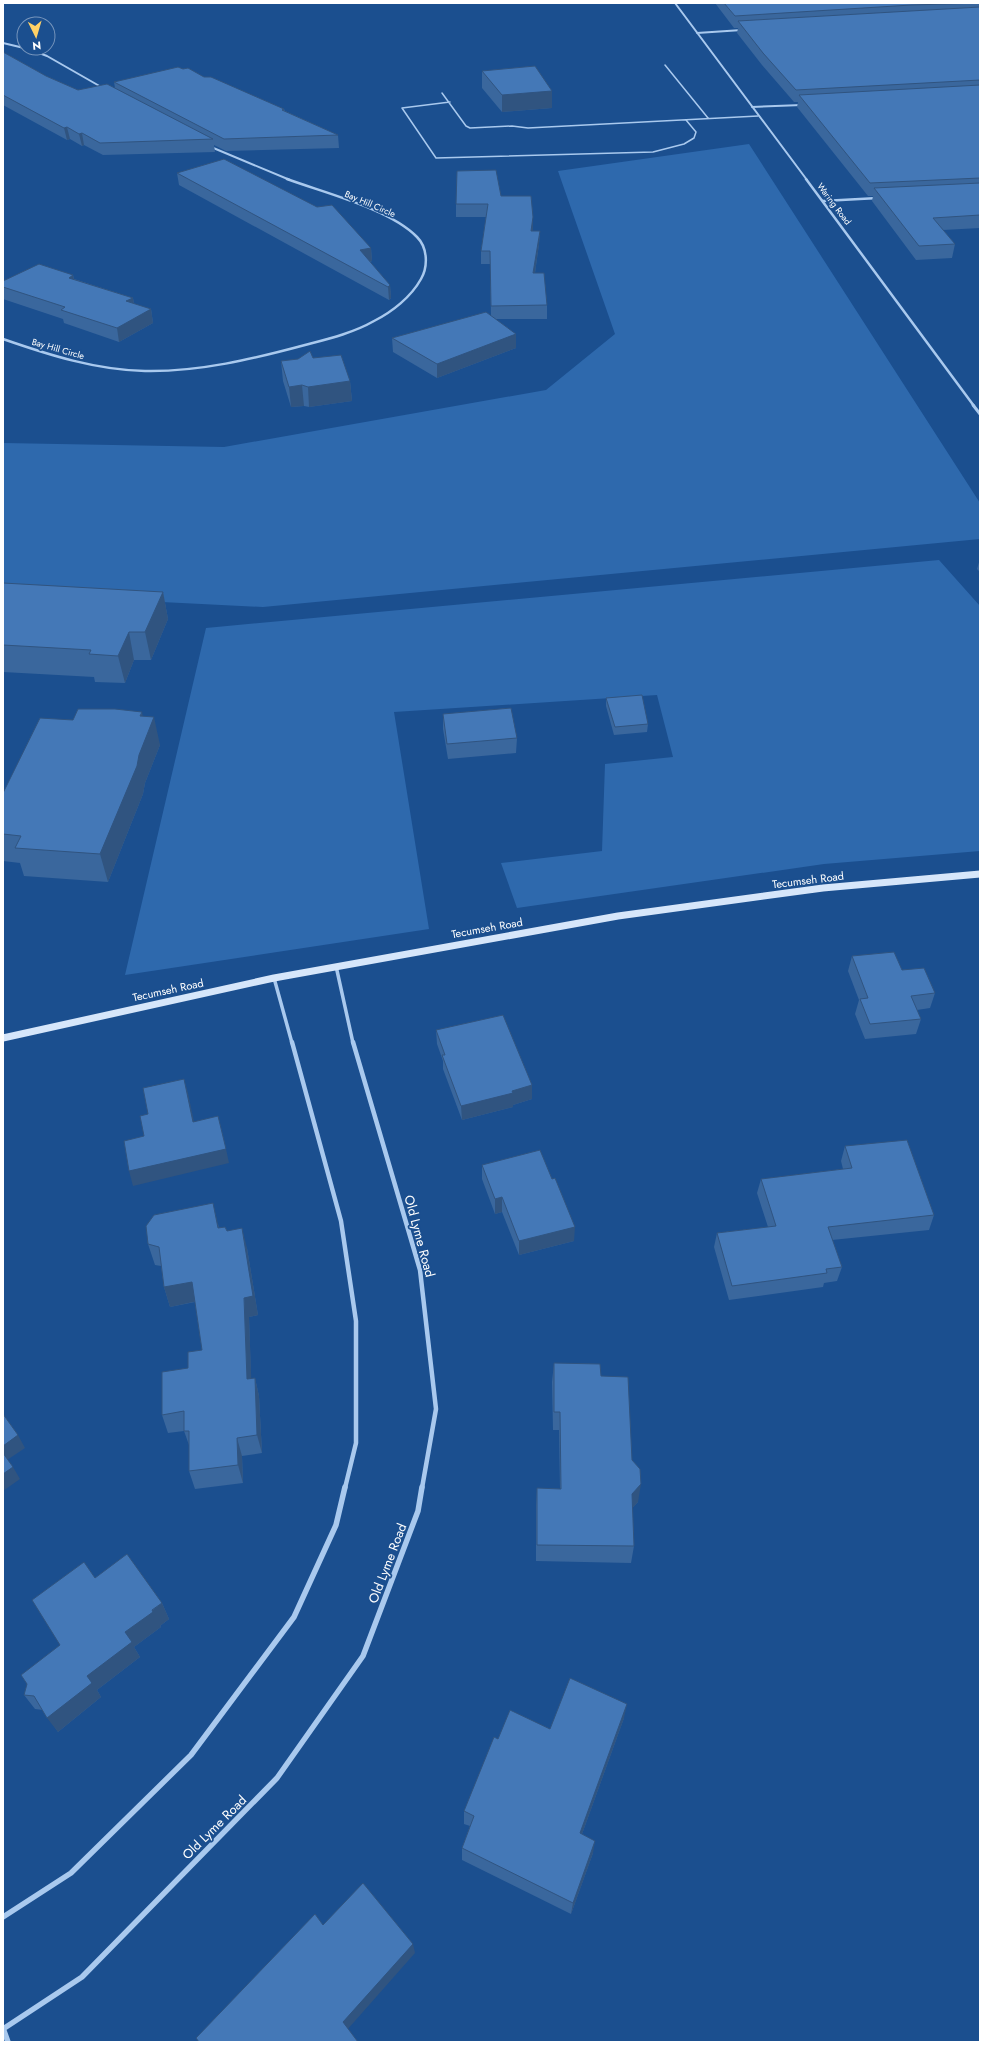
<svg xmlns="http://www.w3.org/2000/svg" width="983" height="2045" viewBox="0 0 983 2045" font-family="Jost,sans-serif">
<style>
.green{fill:#2e69ad}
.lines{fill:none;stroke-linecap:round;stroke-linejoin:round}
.lane{stroke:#a9c9ee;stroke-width:1.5}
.street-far5{stroke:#a9c9ee;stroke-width:2}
.street-far4{stroke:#a9c9ee;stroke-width:2.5}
.street-far3{stroke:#a9c9ee;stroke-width:3}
.street-far2{stroke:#a9c9ee;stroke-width:3.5}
.street-far1{stroke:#a9c9ee;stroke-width:4.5}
.street{stroke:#a9c9ee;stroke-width:5.5}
.secondary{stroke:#d6e6fa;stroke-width:7}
.wall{fill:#3a679d}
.shaded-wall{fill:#305480}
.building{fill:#4478b7;stroke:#305480}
.labels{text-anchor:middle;stroke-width:3.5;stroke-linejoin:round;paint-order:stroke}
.far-street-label{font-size:9px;fill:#fff;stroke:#1b4f8f}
.street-label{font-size:11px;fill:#fff;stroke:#1b4f8f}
.near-street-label{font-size:13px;fill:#fff;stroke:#1b4f8f}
</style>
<rect width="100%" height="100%" fill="#1b4f8f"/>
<path class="green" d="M749,144L980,503V539L263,607L3,594V443L224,447L546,390L615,334L558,171Z
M939,560L980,606V851L824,864L517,908L501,863L602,851L605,764L673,757L657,695L394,712L429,929L125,975L206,628Z"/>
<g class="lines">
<path class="lane" d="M665,65L708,118
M442,93L466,126L470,128L512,126L528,128L758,116
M450,102L402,108L436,158L653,152L684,144L694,138L696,132L686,120"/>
<path class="street-far5" d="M675,3L807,180
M697,33L742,30
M3,43L24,48
M26,48L47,56L103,88
M752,107L802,105
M211,147L290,180"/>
<path class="street-far4" d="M806,179L974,406
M823,201L878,198
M3,339C49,355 96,370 145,371C199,372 253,359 305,345C328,339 353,333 374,321C392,312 411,297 421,279C428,267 428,248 417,237C390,209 325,193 287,179"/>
<path class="street-far3" d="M973,405L980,414"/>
<path class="street-far2" d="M336,966L353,1043
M274,978L292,1043"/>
<path class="street-far1" d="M292,1042L341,1221L356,1321V1443L345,1488
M353,1042L420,1270L436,1409L422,1488"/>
<path class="street" d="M3,1917L71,1873L191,1755L294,1617L336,1525L345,1487
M3,2028L8,2042
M3,2029L82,1977L277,1778L363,1656L418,1511L422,1487"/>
<path class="secondary" d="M3,1038L274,978L618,916L823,888L980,874"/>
</g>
<path class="wall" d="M715,3H980V228L943,230L955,244L952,258L916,260L872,201L873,196H868L797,107L798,102H794L762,65L737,33L738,28H734Z
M3,52L46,76L78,90L115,88L114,82L183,69L204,77L284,109L285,111L338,135L339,148L226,151L214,145L215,152L103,155L84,145L82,146L70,139L67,140L3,105Z
M482,71L552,108L502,112L482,88Z
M177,173L371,248L372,261L370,262L390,285L391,298L389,300L179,185Z
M501,196L533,231H540L539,244L535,273L547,305V319H495L516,348L437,378L393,352L392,338L491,316L490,264H481V251L486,217H456V204Z
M73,275L74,279L133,298L134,304L151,309L153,323L119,342L64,323L63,319L3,299V281Z
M313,358L350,381L352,401L309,407L304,406L291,407L283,381L281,361Z
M980,559V572L977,569Z
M3,583L163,592L168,619L151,660H134L125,683L95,682L94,677L3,672Z
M606,698L648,724L647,732L614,735L606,706Z
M142,712V716L160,745L145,783L143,794L108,882L24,876L20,863L3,861V793L73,720Z
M443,714L517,738L516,753L448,759L443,729Z
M852,956L902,970L935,993L930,1008L917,1010L921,1019L916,1034L865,1039L855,1014L859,1000L848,971Z
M436,1030L532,1085V1099L513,1105V1107L462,1120L443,1069V1061L437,1044Z
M845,1146L934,1215L929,1230L832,1240L842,1267L837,1281L824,1283L823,1287L729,1300L714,1247L717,1233L768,1227L757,1193L761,1179L843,1169L841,1161Z
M482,1165L574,1241L519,1255L502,1212L495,1214L482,1179Z
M218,1224L219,1228L227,1231L247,1248L258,1315L249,1317L251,1378H255L259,1396L262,1453L242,1456L243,1483L195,1489L189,1471V1445L184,1431L168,1433L162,1415L188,1368L202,1350L195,1302L170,1307L164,1287L161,1266L155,1265L148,1244Z
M554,1363L601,1376L632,1460L638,1502L632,1508L634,1546L631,1563L536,1561V1505L537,1488L560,1489L559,1430H553L552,1382Z
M95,1578L162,1603L169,1619L160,1626L161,1627L134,1647L140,1657L97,1690L101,1697L58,1732L43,1710L35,1709L24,1695L60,1645Z
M624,1718L582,1834L593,1853L571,1914L462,1860V1848L470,1826L464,1824V1811L498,1739L550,1729Z"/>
<path class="shaded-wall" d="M552,91V108L502,112V95Z
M67,127L70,139L67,140L64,128Z
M82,133L84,145L82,146L79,134Z
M533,217V230L531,244V231Z
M540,231L539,244L533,287V273Z
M371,248L372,261L361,263L360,250Z
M73,275L76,289L69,278Z
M390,285L391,298L389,300L388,287Z
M133,298L135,311L126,301Z
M151,309L153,323L119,342L117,328Z
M516,334V348L437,378V364Z
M350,381L352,401L309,407L308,387Z
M302,385L304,406L291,407L289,387Z
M163,592L168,619L151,660L145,632Z
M129,632L134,660L125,683L118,656Z
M142,712L147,735L154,717L160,745L145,783L143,794L108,882L100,854Z
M184,1079L188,1093L197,1136L193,1122Z
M532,1085V1099L513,1105V1107L462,1120L461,1106Z
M226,1149L229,1163L133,1186L129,1171Z
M502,1197V1212L495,1214V1199Z
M213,1203L218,1224L223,1249L218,1228Z
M575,1227L574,1241L519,1255V1241Z
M242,1228L247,1248L258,1315L249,1317L252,1398L247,1379Z
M192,1282L198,1301L170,1307L164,1287Z
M255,1378L259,1396L262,1453L257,1435Z
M18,1435L25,1448L7,1460L3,1454V1446Z
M237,1438L242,1456L243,1483L238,1465Z
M13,1467L20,1479L3,1491V1474Z
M641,1484L638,1502L629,1512L632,1494Z
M162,1603L169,1619L160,1626L161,1627L134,1647L140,1657L97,1690L101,1697L58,1732L47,1718L87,1676L125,1632Z
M627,1704L624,1718L578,1845L580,1833Z
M595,1841L593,1853L571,1914L573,1903Z
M413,1944L415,1953L347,2030L343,2022Z"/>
<path class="building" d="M724,3H980L911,5L735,16Z
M980,7V80L796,90L763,53L738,21Z
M3,52L46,76L78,90L107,84L213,139L100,143L82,133L79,134L67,127L64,128L3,95Z
M535,66L552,91L502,95L482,71Z
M178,67L183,69L188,68L204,77H211L284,109L282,110L338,135L224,139L114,82Z
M980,85V178L870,183L799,95Z
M224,159L317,207L332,205L371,248L360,250L390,285L388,287L177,173Z
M496,170L501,196H531L533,217L531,231H540L533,273H544L547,305L491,306L490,251H481L488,204H456L457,171Z
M980,183V215L933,218L955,244L919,246L874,188Z
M39,264L73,275L69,278L133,298L126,301L151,309L117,328L61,310L65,307L3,287V281Z
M486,312L516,334L437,364L392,338Z
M310,351L313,358L341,355L350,381L308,387L302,385L289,387L281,361L298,359Z
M3,583L163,592L145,632H129L118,656L89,654L91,650L3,645Z
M642,695L648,724L615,727L606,698Z
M511,708L517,738L447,744L443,714Z
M78,709H115L142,712L140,716L154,717L139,755L137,766L100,854L15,848L21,836L3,834V793L40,718L73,720Z
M894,952L902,970L924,968L935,993L911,996L921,1019L870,1024L860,999L868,998L852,956Z
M503,1015L532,1085L512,1091L513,1093L461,1106L442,1055H445L436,1030Z
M184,1079L193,1122L218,1116L226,1149L129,1171L124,1141L144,1136L140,1116L148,1114L143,1088Z
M907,1140L934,1215L828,1227L842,1267L826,1269L827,1273L732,1286L717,1233L776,1226L761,1179L852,1168L845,1146Z
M540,1150L552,1179L555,1178L575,1227L519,1241L502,1197L495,1199L482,1165Z
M213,1203L218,1228L225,1227L227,1231L242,1228L253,1296L244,1298L247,1379L255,1378L257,1435L237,1438L238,1465L189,1471V1431H184V1411L162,1415V1372L188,1368V1352L202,1350L192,1282L164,1287L159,1247L148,1244L146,1226L154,1215Z
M554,1363L600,1364L601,1376L628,1377L632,1460L640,1469L641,1484L632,1494L634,1546L537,1545V1488L561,1489L560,1412H554Z
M3,1414L18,1435L3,1446Z
M3,1453L13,1467L3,1474Z
M127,1554L162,1603L152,1610L153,1612L125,1632L132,1642L87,1676L92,1683L47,1718L34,1696L24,1695L27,1684L21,1675L60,1645L32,1600L84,1562L95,1578Z
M570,1678L627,1704L580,1833L595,1841L573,1903L462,1848L474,1816L464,1811L494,1737L498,1739L510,1710L550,1729Z
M363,1883L413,1944L343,2022L358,2042H199L196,2038L315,1914L323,1925Z"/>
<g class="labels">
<g class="far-street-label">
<text transform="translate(370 204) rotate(23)" y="3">Bay Hill Circle</text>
<text transform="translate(834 204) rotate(53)" y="3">Waring Road</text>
<text transform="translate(58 349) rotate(16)" y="3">Bay Hill Circle</text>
</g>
<g class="street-label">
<text transform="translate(808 880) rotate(-7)" y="4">Tecumseh Road</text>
<text transform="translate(487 928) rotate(-10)" y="4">Tecumseh Road</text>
<text transform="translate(168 990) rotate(-12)" y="4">Tecumseh Road</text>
</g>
<g class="near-street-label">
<text transform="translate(420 1236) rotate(75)" y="5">Old Lyme Road</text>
<text transform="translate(387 1563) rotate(-69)" y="5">Old Lyme Road</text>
<text transform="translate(214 1827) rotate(-45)" y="5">Old Lyme Road</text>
</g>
</g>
<rect width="983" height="2045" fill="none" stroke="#ffffff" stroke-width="8"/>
<g transform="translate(36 36) rotate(175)"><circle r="19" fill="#1b4f8f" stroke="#7695bc"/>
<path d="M0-3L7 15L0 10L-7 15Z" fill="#ffd166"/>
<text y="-6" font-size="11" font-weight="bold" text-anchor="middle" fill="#ffffff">N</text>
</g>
</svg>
